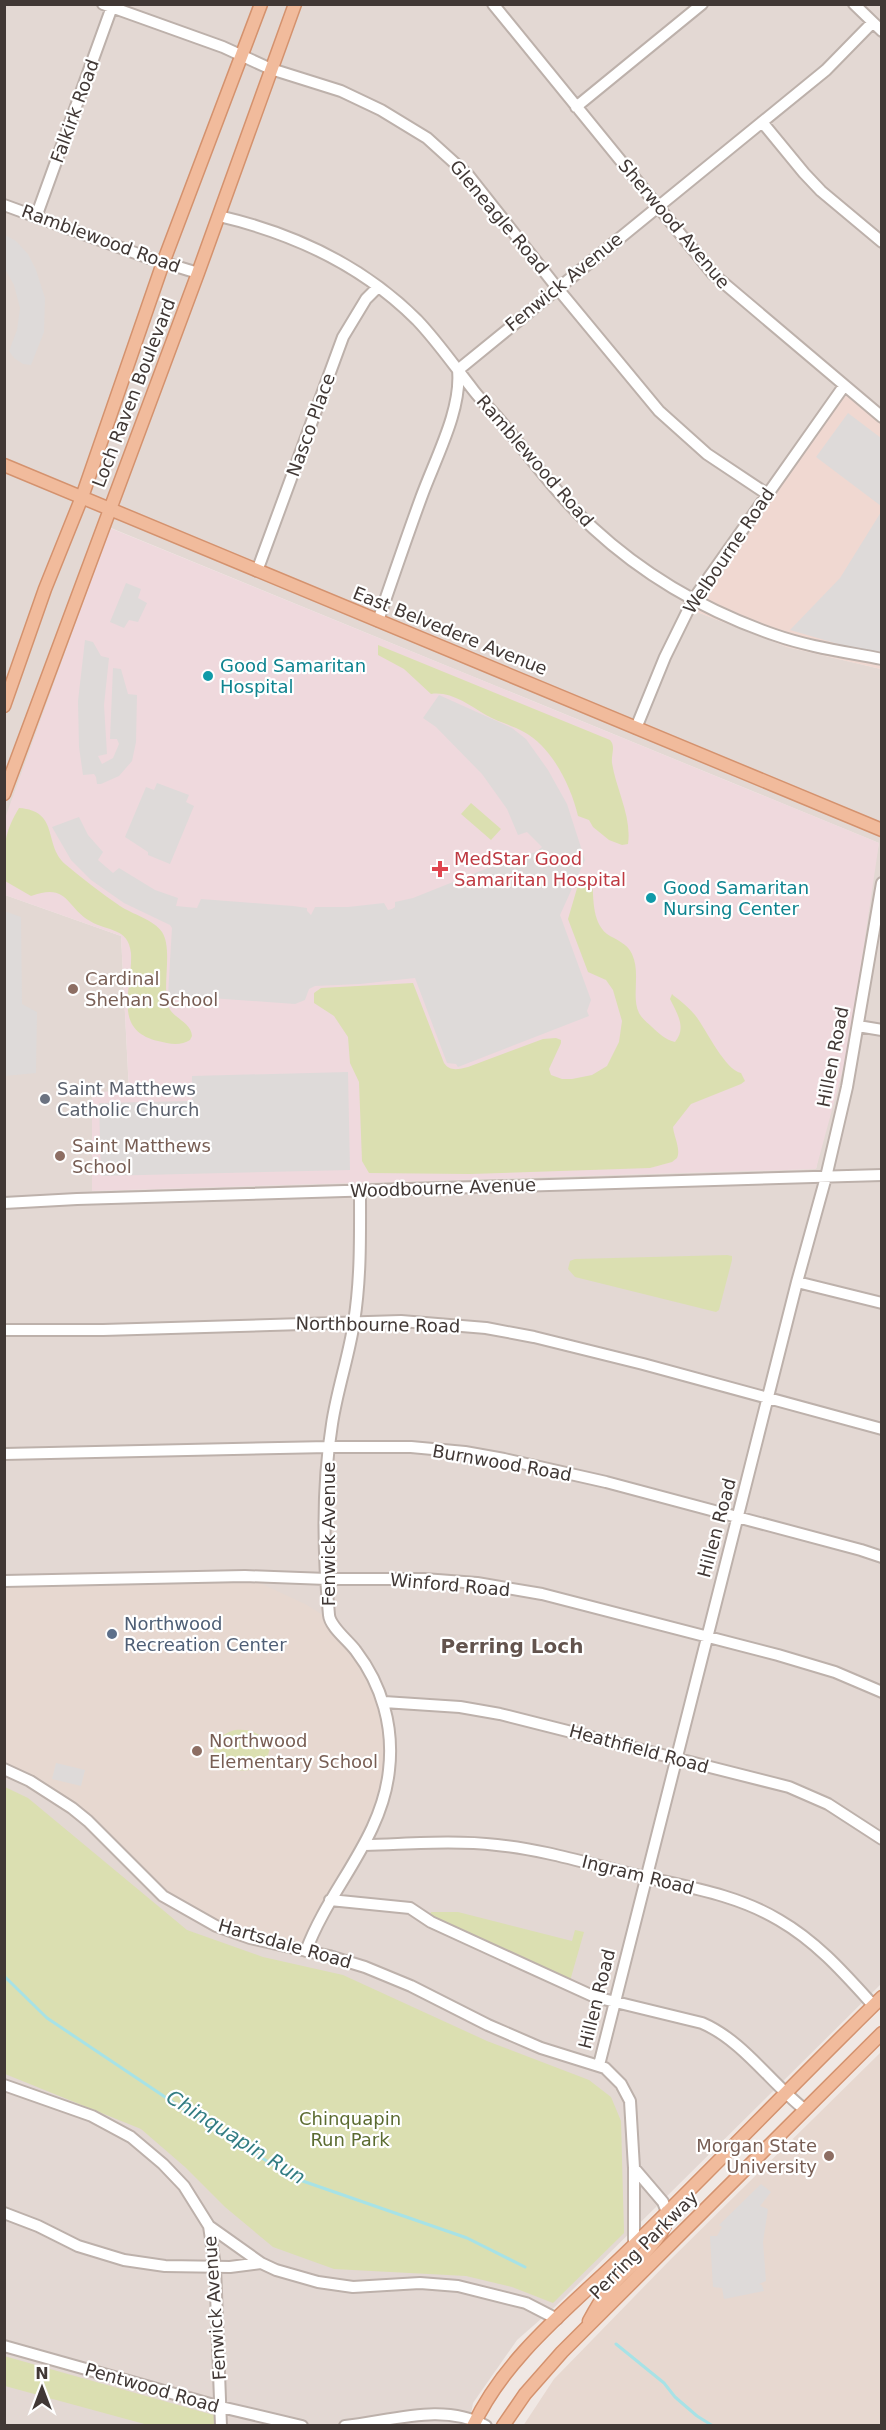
<svg xmlns="http://www.w3.org/2000/svg" width="886" height="2430" viewBox="0 0 886 2430" font-family="'DejaVu Sans',sans-serif">
<style>
.residential{fill:#e3d8d3}
.commercial{fill:#f0d8d1}
.education{fill:#e7d8d0}
.medical{fill:#efd9dd}
.green{fill:#dbdfb1}
.parking{fill:#dedad9}
.lines{fill:none;stroke-linecap:round;stroke-linejoin:round}
.stream{stroke:#a7e2e6;stroke-width:3}
.minor-casing{stroke:#bdb1ab;stroke-width:14}
.major-casing{stroke:#d4926e;stroke-width:15}
.minor{stroke:#fff;stroke-width:10}
.major{stroke:#f1bb9c;stroke-width:12}
.culture-dot{fill:#0f9aa8;stroke:#fff;stroke-width:2}
.health-dot{fill:#e0444e;stroke:#fff;stroke-width:2}
.education-dot{fill:#8d6e63;stroke:#fff;stroke-width:2}
.worship-dot{fill:#6b7280;stroke:#fff;stroke-width:2}
.service-dot{fill:#5c6f8a;stroke:#fff;stroke-width:2}
.labels{text-anchor:middle;stroke-width:4.5;stroke-linejoin:round;paint-order:stroke}
.street-label{font-size:18px;fill:#413835;stroke:#fff}
.culture-label{font-size:18px;fill:#0d838f;stroke:#fff;text-anchor:start}
.health-label{font-size:18px;fill:#be3a42;stroke:#fff;text-anchor:start}
.education-label{font-size:18px;fill:#785e54;stroke:#fff;text-anchor:start}
.worship-label{font-size:18px;fill:#5b616d;stroke:#fff;text-anchor:start}
.service-label{font-size:18px;fill:#4e5e75;stroke:#fff;text-anchor:start}
.park-label{font-size:18px;fill:#5b6b30;stroke:#fff}
.neighbourhood-label{font-size:20px;font-weight:bold;fill:#62534d;stroke:#fff}
.water-label{font-size:20px;font-style:italic;fill:#337d83;stroke:#fff}
</style>
<rect width="100%" height="100%" fill="#f0e8e4"/>
<path class="residential" d="M5,5H881V417L697,612L787,647L881,669V1984L557,2305L517,2340L473,2403L469,2425H5V895L121,936L129,1092L93,1191L816,1169L879,843L111,528L5,821Z"/>
<path class="commercial" d="M845,387L881,417V669L787,647L697,612Z"/>
<path class="education" d="M245,1576L307,1605L329,1619L366,1665L389,1733L378,1817L306,1951L267,1942L186,1911L86,1819L5,1769V1581Z
M881,2052V2425L523,2426L554,2379L670,2260Z"/>
<path class="medical" d="M110,528L879,843L849,1047L816,1169L92,1191V1092L129,1091L121,936L5,895L4,821Z"/>
<path class="green" d="M378,645L610,740C616,747 611,754 612,763C616,789 632,817 628,844L622,845L609,840L593,827L589,820L578,816C571,786 552,747 524,732C512,725 498,722 486,715C469,705 451,691 431,694L404,669L378,655Z
M471,803L501,829L491,840L461,814Z
M19,808C60,811 43,844 65,864C82,878 101,893 120,906C132,914 154,920 162,932C173,949 162,984 168,1005C171,1018 191,1021 192,1036L190,1040C181,1046 169,1044 158,1041C111,1030 133,988 131,953C128,927 108,932 90,921C66,907 68,882 31,896L5,881C4,850 2,836 19,808Z
M584,875L592,877C594,896 591,921 607,934C616,940 627,943 632,954C641,973 631,997 639,1013C642,1019 648,1023 652,1027C658,1033 666,1040 675,1042C687,1028 677,1013 670,999L672,994L674,996C681,1001 689,1008 695,1015C706,1029 725,1070 741,1073L745,1081L741,1084L691,1104L673,1127C674,1137 681,1149 677,1158L672,1162L650,1168L470,1174L369,1173L362,1161L359,1082L350,1063L348,1037L334,1016L314,1003V993L321,988L413,983L444,1063C450,1072 459,1069 468,1067L543,1039L556,1038L561,1040V1043L549,1069L551,1075L562,1079H572L592,1075L607,1066L619,1042L622,1021L613,990L606,980L588,972L568,919L578,885Z
M727,1255L732,1256V1260L719,1310L716,1312L575,1277L568,1269L570,1261L575,1259Z
M235,1730C250,1728 264,1734 270,1748L266,1762C233,1789 185,1745 235,1730Z
M5,1787L28,1798L187,1930L263,1957L343,1975L487,2041L589,2080L611,2097L621,2121L624,2233L553,2303L512,2287L466,2276L334,2269L273,2247L225,2207L185,2167L141,2129L5,2074Z
M431,1912H458L572,1941L575,1930L584,1932L570,1981L430,1917Z
M4,2356L217,2416V2425H148L5,2386Z"/>
<path class="parking" d="M5,235L16,241L28,254L36,270L45,298L44,332L31,365L23,364L14,358L9,351L17,330L20,308L14,285L5,269Z
M848,413L881,438V506L816,457Z
M881,512V653L852,648L790,630L840,578Z
M126,583L141,589L138,598L147,603L138,622L129,620L124,628L110,622Z
M85,640L93,642L101,656L109,658L104,705L107,754L98,756L102,764L113,758L119,744L117,739H110L113,668L121,669L128,694L137,695L136,742L132,761L119,776L101,784H97L96,777L94,774L83,775L79,747L78,701Z
M439,695L512,728L526,739L548,770L567,804L585,860L560,915L591,1000L587,1011L589,1016L458,1067L456,1064L447,1063L415,978L360,984L315,986L309,989L305,1000L295,1004L168,995L172,928L170,925L124,903L91,880L71,860L52,827L79,817L88,835L103,852L98,860L113,873L119,868L155,890L178,898L176,906L197,908L201,899L293,906L307,908V911L311,915L315,907H348L384,903L388,910L392,909L395,907V902L413,898L503,862L536,852L542,847L527,832L518,835L507,809L482,774L436,727L423,718Z
M157,783L189,795L186,802L194,806L170,864L148,855V852L125,837L146,787L154,790Z
M4,911L21,917L22,1004L37,1012L36,1073L5,1076Z
M348,1072L350,1170L101,1176L99,1103L192,1101V1076Z
M56,1763L85,1770L81,1786L52,1779Z
M761,2184L771,2192L760,2206L768,2209L763,2242L766,2281L759,2284L762,2285L764,2291L724,2299L722,2288L713,2287L710,2236H717L722,2227L719,2225Z"/>
<g class="lines">
<path class="stream" d="M4,1976L47,2018L180,2107L294,2178L467,2238L525,2267
M616,2344L664,2383L675,2397L697,2416L713,2426"/>
<defs>
<path id="minor" d="M103,4L223,47L271,69L341,91L381,110L427,138L469,176L558,289L659,411L707,454L767,494
M493,4L713,274L882,417
M854,4L882,31
M576,107L702,4
M762,122L804,173L821,191L882,242
M4,205L149,258L198,273
M219,216C292,233 363,266 417,320C438,342 455,367 474,391C481,400 490,409 498,418C529,455 557,495 593,528C645,576 708,612 775,635C809,647 847,652 882,659
M36,217L113,4
M257,571L343,337L366,299L378,287
M378,621C392,580 406,539 421,498C435,459 462,410 458,370L826,70L872,23
M636,728L665,657L693,600L844,386
M858,1026L882,1030
M4,1203L77,1199L882,1175
M797,1282L882,1303
M4,1330H103L401,1321L486,1328L534,1337L643,1364L882,1429
M4,1454L329,1447H411L465,1452L504,1459L606,1482L861,1550L882,1557
M4,1581L245,1576L327,1579H424L477,1583L542,1594L778,1655L835,1672L882,1692
M384,1702L460,1707L500,1714L789,1787L828,1804L882,1839
M4,1769L30,1781L72,1808L88,1821L163,1896L216,1926L250,1938L329,1956L365,1967L411,1986L488,2025L541,2048L605,2068L621,2084L630,2101L634,2168V2246
M365,1845C409,1844 453,1840 497,1845C549,1850 598,1867 649,1878C693,1888 739,1896 779,1920C817,1942 844,1973 873,2005
M330,1900L410,1908L431,1922L595,1997L702,2023C742,2040 770,2082 804,2109
M306,1951C329,1888 382,1839 389,1770C394,1727 382,1685 356,1651C349,1641 330,1627 329,1615C323,1552 322,1486 332,1424C337,1390 349,1356 354,1322C361,1278 360,1235 360,1190
M599,2065L797,1282L826,1177L847,1087L882,883
M4,2085L92,2116L131,2137L163,2164L184,2186L209,2226L261,2263
M634,2168L663,2202L667,2212
M4,2213L38,2226L78,2246L124,2260L165,2266L230,2267L261,2263L276,2270L318,2282L353,2287L420,2283L458,2286L526,2303L557,2319
M209,2226L215,2266L221,2426
M4,2346L221,2407L302,2426
M345,2426C391,2421 444,2402 486,2426"/>
<path id="major" d="M4,465L882,830
M4,706L45,589L82,497L163,263L261,4
M4,794L198,273L295,4
M589,2321C595,2310 601,2299 609,2289C624,2269 671,2237 667,2212
M473,2426C507,2353 578,2301 633,2246C717,2164 798,2079 882,1997
M503,2426L525,2394L562,2352L882,2033"/>
</defs>
<use href="#minor" class="minor-casing"/>
<use href="#major" class="major-casing"/>
<use href="#minor" class="minor"/>
<use href="#major" class="major"/>
</g>
<g class="culture-dot">
<circle cx="208" cy="676" r="6"/>
<circle cx="651" cy="898" r="6"/>
</g>
<path class="health-dot" d="M437 860h6v6h6v6h-6v6h-6v-6h-6v-6h6z"/>
<g class="education-dot">
<circle cx="73" cy="989" r="6"/>
<circle cx="60" cy="1156" r="6"/>
<circle cx="197" cy="1751" r="6"/>
<circle cx="829" cy="2156" r="6"/>
</g>
<circle class="worship-dot" cx="45" cy="1099" r="6"/>
<circle class="service-dot" cx="112" cy="1634" r="6"/>
<g class="labels">
<g class="street-label">
<text transform="translate(75 111) rotate(-70)" y="6">Falkirk Road</text>
<text transform="translate(499 217) rotate(50)" y="6">Gleneagle Road</text>
<text transform="translate(674 224) rotate(50)" y="6">Sherwood Avenue</text>
<text transform="translate(101 239) rotate(20)" y="6">Ramblewood Road</text>
<text transform="translate(564 282) rotate(-39)" y="6">Fenwick Avenue</text>
<text transform="translate(134 393) rotate(-69)" y="6">Loch Raven Boulevard</text>
<text transform="translate(311 425) rotate(-70)" y="6">Nasco Place</text>
<text transform="translate(535 461) rotate(49)" y="6">Ramblewood Road</text>
<text transform="translate(729 551) rotate(-56)" y="6">Welbourne Road</text>
<text transform="translate(450 631) rotate(22)" y="6">East Belvedere Avenue</text>
<text transform="translate(833 1057) rotate(-79)" y="6">Hillen Road</text>
<text transform="translate(443 1188) rotate(-2)" y="6">Woodbourne Avenue</text>
<text transform="translate(378 1325) rotate(1)" y="6">Northbourne Road</text>
<text transform="translate(502 1463) rotate(10)" y="6">Burnwood Road</text>
<text transform="translate(717 1528) rotate(-75)" y="6">Hillen Road</text>
<text transform="translate(329 1534) rotate(-90)" y="6">Fenwick Avenue</text>
<text transform="translate(450 1585) rotate(5)" y="6">Winford Road</text>
<text transform="translate(639 1749) rotate(15)" y="6">Heathfield Road</text>
<text transform="translate(638 1875) rotate(14)" y="6">Ingram Road</text>
<text transform="translate(285 1944) rotate(16)" y="6">Hartsdale Road</text>
<text transform="translate(597 1999) rotate(-76)" y="6">Hillen Road</text>
<text transform="translate(644 2245) rotate(-45)" y="6">Perring Parkway</text>
<text transform="translate(215 2308) rotate(-94)" y="6">Fenwick Avenue</text>
<text transform="translate(152 2388) rotate(16)" y="6">Pentwood Road</text>
</g>
<g class="culture-label">
<text x="220" y="672">Good Samaritan<tspan x="220" dy="21">Hospital</tspan></text>
<text x="663" y="894">Good Samaritan<tspan x="663" dy="21">Nursing Center</tspan></text>
</g>
<g class="health-label">
<text x="454" y="865">MedStar Good<tspan x="454" dy="21">Samaritan Hospital</tspan></text>
</g>
<g class="education-label">
<text x="85" y="985">Cardinal<tspan x="85" dy="21">Shehan School</tspan></text>
<text x="72" y="1152">Saint Matthews<tspan x="72" dy="21">School</tspan></text>
<text x="209" y="1747">Northwood<tspan x="209" dy="21">Elementary School</tspan></text>
<text x="817" y="2152" text-anchor="end">Morgan State<tspan x="817" dy="21">University</tspan></text>
</g>
<g class="worship-label">
<text x="57" y="1095">Saint Matthews<tspan x="57" dy="21">Catholic Church</tspan></text>
</g>
<g class="service-label">
<text x="124" y="1630">Northwood<tspan x="124" dy="21">Recreation Center</tspan></text>
</g>
<g class="park-label">
<text x="350" y="2125">Chinquapin<tspan x="350" dy="21">Run Park</tspan></text>
</g>
<g class="neighbourhood-label">
<text x="512" y="1653">Perring Loch</text>
</g>
<g class="water-label">
<text transform="translate(236 2137) rotate(32)" y="7">Chinquapin Run</text>
</g>
</g>
<rect width="886" height="2430" fill="none" stroke="#413835" stroke-width="12"/>
<g transform="translate(42 2388)" stroke="#ffffff" stroke-width="4.5" paint-order="stroke">
<path d="M0-4.5L10 22L0 15L-10 22Z" fill="#413835"/>
<text y="-9" font-size="16" font-weight="bold" text-anchor="middle" fill="#413835">N</text>
</g>
</svg>
